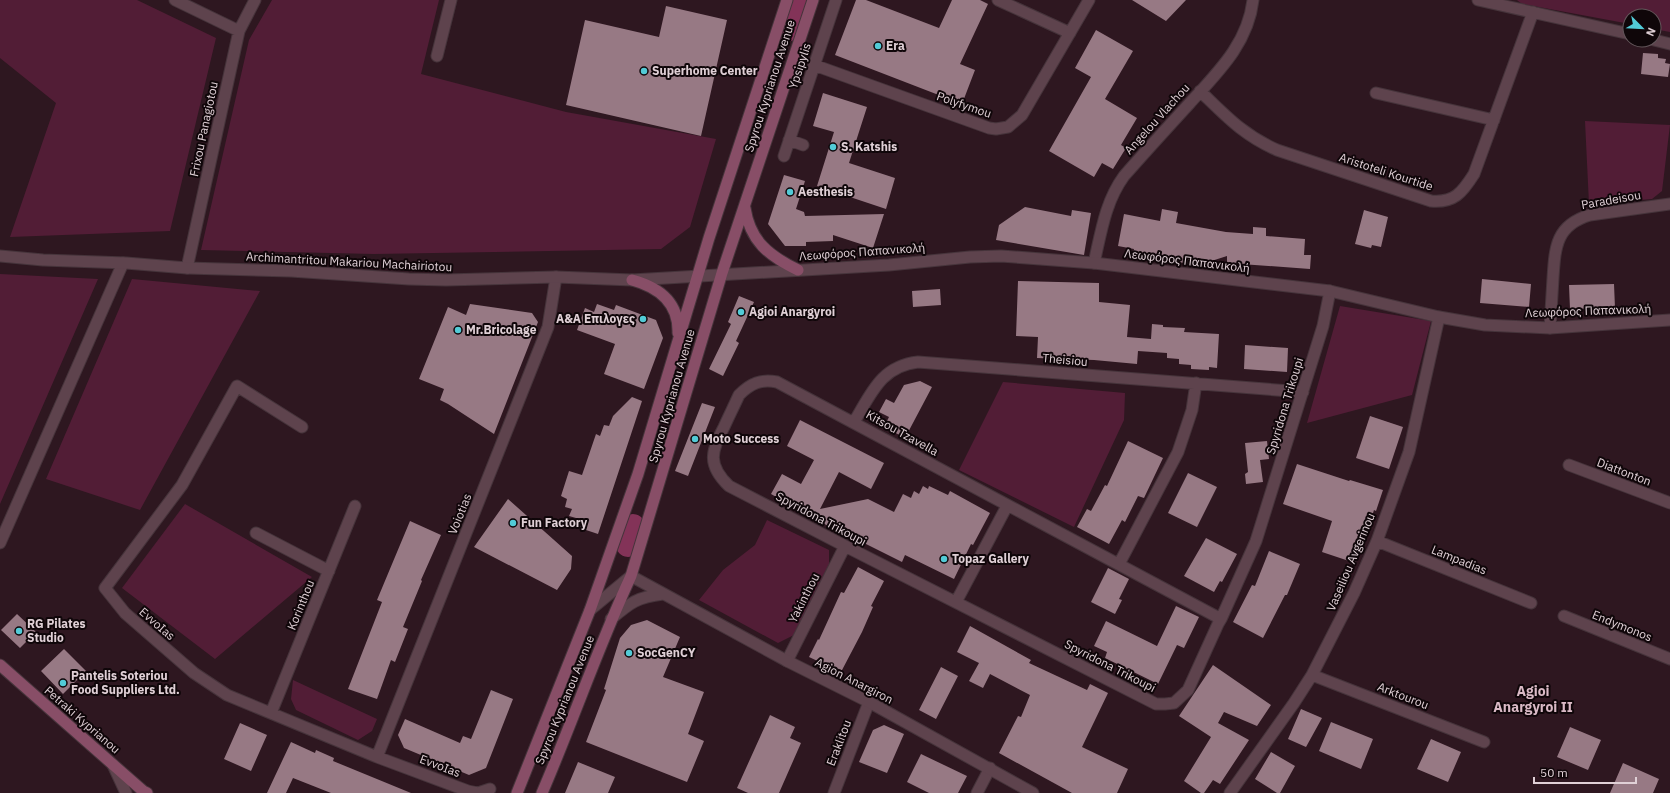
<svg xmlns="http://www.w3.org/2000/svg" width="1670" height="793" viewBox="0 0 1670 793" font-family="'IBM Plex Sans',sans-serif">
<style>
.green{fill:#521d36}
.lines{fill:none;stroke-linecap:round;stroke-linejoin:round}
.river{stroke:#833358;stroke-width:24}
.building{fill:#977984}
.minor-casing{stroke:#46343b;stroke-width:13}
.tertiary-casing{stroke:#46343b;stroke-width:13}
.secondary-casing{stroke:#46343b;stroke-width:13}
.minor{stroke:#5e434d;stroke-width:11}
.tertiary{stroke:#5e434d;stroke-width:11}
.secondary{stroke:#884e67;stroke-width:11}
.poi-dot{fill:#52cbd7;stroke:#0f0609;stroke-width:1.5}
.labels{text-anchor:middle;stroke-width:4;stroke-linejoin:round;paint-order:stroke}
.poi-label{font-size:12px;font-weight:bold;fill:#e0d0d6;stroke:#0f0609;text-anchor:start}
.street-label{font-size:12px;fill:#e0d0d6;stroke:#0f0609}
.quarter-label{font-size:14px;font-weight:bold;fill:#dabac6;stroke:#0f0609}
</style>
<rect width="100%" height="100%" fill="#2e1720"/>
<path class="green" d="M0,0H137L216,38L170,231L10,237L56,103L0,58Z
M272,0H439L421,74L566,112L716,139L690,227L661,249L374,254L201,250L249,40Z
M1517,0H1670V32L1654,29V16H1630V24L1522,4Z
M1585,121L1670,125L1662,191L1652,199L1589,204Z
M0,274L98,279L0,504Z
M132,279L260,291L140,510L46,479Z
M1340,306L1431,321L1412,395L1307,423Z
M1003,382L1125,393L1124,420L1074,527L959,470Z
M185,504L312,577L215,659L122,588Z
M767,520L829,550V565L794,635L778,643L699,600L723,570L755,545Z
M293,680L377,719L372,731L358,740L296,710L291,699Z"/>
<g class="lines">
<path class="river" d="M787,30L796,0
M628,545L633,526"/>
</g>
<path class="building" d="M856,0H866L939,28L952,0H980L988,4L960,64L975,70L962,104L835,55Z
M1132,0H1186L1166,21Z
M666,6L727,20L701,136L566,105L585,20L659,37Z
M1096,30L1133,51L1105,99L1137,118L1121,145L1126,148L1113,169L1102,163L1094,177L1049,151L1091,77L1075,68Z
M1643,53L1658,54V58L1666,59L1665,63L1670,64L1668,77L1641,74Z
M823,93L867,107L849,163L895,178L886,209L817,186L834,132L813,126Z
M784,175L805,181L796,209L804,212L805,216L884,214L873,248L833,235V241L806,242V246H785L768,224Z
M1025,207L1071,216L1072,210L1091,213L1084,255L996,240L999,225Z
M1162,209L1178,212L1176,223L1226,232L1253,234V227L1266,228V236L1305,239L1304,255H1311L1310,269L1227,263V256L1199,265L1189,262L1188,264L1162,258L1161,260L1133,255L1134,249L1118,246L1124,214L1160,221Z
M1364,210L1388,217L1381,247L1372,245L1371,248L1355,244Z
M1482,279L1531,284L1529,307L1480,303Z
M1018,281L1099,283V302L1130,305L1127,337L1151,339L1152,324L1163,325V327L1185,328L1184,332L1219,334L1217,368L1209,367V370L1191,369V365L1179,364V359L1167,358V353L1138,351L1137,364L1094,360L1037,358L1038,337L1016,336Z
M1614,284L1615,308L1570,309L1569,285Z
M940,289L941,305L913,307L912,291Z
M739,296L754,302L736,341L739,343L723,376L709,369L731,324L728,322Z
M470,304L532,313L538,322L494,434L448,404L440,400L444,389L419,379L448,307L466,315Z
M597,304L614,310L616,305L656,320L663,338L644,389L604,374L615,344L577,330L585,308L594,312Z
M1245,345L1288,348L1287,372L1244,369Z
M920,381L932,387L905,438L892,431L895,425L887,421L889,417L879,412L886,399L894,403L904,385Z
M632,397L642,401L598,534L580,528L583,520L569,516L572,509L565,507L567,499L561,496L569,471L582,475L596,434L600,436L604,425L609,426L613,416Z
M702,403L715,407L688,476L675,471Z
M1370,416L1403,427L1389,469L1356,458Z
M800,420L884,463L871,489L839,472L820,509L868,499L894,512L903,494L911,498L914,491L919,494L923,486L928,489L929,486L948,495L950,491L990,513L973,545L971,544L954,579L905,555L902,562L856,539L855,541L771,494L782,474L801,484L814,460L787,446Z
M1128,441L1163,458L1144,498L1138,496L1125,522L1122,520L1109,544L1077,527L1087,509L1091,511L1105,485L1107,486Z
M1267,441L1269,459L1260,460L1263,482L1246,484L1245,474L1248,472L1245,443Z
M1297,464L1349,481L1350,480L1383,490L1376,511L1374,510L1364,541H1362L1355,563L1322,552L1332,521L1283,504Z
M1188,473L1217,487L1197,527L1168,513Z
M508,499L572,556L571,569L557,590L474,547Z
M410,521L441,535L421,580L422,581L403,627L408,629L395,662L391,660L377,699L348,689L382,602L377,600Z
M1206,538L1237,554L1222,582L1220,581L1214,592L1184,576Z
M1269,551L1300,564L1287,595H1285L1263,638L1233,622L1252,585L1255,586Z
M858,567L884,581L871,606L873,607L862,632L841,672L809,657L818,639L819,640L841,592L844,593Z
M1108,568L1129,579L1119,599L1122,600L1115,614L1091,602Z
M1176,606L1199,617L1184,648L1177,645L1158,684L1105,658L1107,652L1094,646L1106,621L1157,646Z
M17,614L36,632L20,648L1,630Z
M647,620L680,637L663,677L704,692L688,734L704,741L687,782L586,742L606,690L604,689L620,638L631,625Z
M970,626L1031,660L1029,663L1087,690L1090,684L1108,693L1082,747L1128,769L1117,793H1072L999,753L1018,716L1021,717L1030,695L990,674L983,688L969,681L979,663L957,652Z
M64,649L86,671L63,694L41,671Z
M1213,665L1271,705L1257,726L1224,712L1218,723L1249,740L1220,784L1213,780L1204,793H1201L1184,781L1211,737L1179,716Z
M941,667L958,676L936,719L919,710Z
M491,690L513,699L486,768L469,775L404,748L398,735L405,719L460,743L463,736L471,739Z
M1301,709L1322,718L1306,747L1288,739Z
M770,715L795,727L790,738L801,743L779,793H748L737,788Z
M1331,722L1373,739L1361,769L1319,751Z
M240,723L267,735L251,771L224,759Z
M884,725L904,734L887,773L859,762L873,730Z
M1570,727L1601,740L1588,770L1557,757Z
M1431,739L1461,752L1448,782L1417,769Z
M291,742L315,753L316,750L334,758L333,761L411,793H331L293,778L286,793H267Z
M1271,752L1295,766L1280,793H1277L1255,779Z
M921,754L967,776L958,793H929L907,782Z
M578,762L615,777L608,793H565Z
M1623,763L1659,779L1653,793H1610Z"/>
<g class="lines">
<defs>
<path id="minor" d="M175,0L239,31
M998,0L1070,33
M1478,0L1630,34
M1654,40L1670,44
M437,56L451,0
M814,65L989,128L996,129L1008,127L1022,115L1089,0
M1200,91C1226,116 1243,135 1277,150L1431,201C1454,203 1462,193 1474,174L1533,12
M1376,93L1494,120
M789,140L803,145
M784,156L836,0
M1094,263C1101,233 1105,202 1124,176C1145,152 1167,128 1189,104C1217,73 1248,44 1253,0
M187,268L239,31L255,0
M1550,328C1551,312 1552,295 1553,278C1555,247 1556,225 1590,215L1670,204
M854,422C871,394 881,366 918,362L1303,392
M302,427L237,386L182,485L105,588L125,613L194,673L227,695L377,757L468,791L478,793L490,789
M1569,465L1670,503
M256,533L329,571
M1377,541L1531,603
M0,543L123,263
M1119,564L1178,452L1192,410L1196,383
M956,602L1007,506
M1564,616L1670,659
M1221,619L777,382C761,379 751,383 739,395C734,406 729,416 724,427C711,451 707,465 729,486L845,546L1156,704H1165L1174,703L1188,690L1218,624L1221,619L1256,541L1323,326L1330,291
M787,661L845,546
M1312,675L1484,742
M271,713L355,506
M377,757L548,327L556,277
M113,765L126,793
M834,793L869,702
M977,793L990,768
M1230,793L1294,703L1312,675L1354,593L1377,541L1409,452L1439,317"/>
<path id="tertiary" d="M0,256L43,260L126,263L187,268L291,271L409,279L446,280L556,277L632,280L889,265L970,257L1001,256L1094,263L1330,291L1439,317L1485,325L1550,328L1670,320
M590,610L631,576L787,661L869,702L1033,793
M611,619C630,603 637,597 663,594"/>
<path id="secondary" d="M745,208C750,241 769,256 798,270
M632,280C658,287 679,302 678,333
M0,665L143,791L147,793
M517,793L590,610L638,474L709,238L787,0
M542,793C573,721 598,647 631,576L722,273L813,0"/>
</defs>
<use href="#minor" class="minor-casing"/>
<use href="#tertiary" class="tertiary-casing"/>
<use href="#secondary" class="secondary-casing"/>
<use href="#minor" class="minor"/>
<use href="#tertiary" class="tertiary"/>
<use href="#secondary" class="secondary"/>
</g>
<g class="poi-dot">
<circle cx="878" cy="46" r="4"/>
<circle cx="644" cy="71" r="4"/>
<circle cx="833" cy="147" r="4"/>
<circle cx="790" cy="192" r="4"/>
<circle cx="741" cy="312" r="4"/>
<circle cx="643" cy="319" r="4"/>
<circle cx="458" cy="330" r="4"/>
<circle cx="695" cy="439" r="4"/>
<circle cx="513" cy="523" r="4"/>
<circle cx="944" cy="559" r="4"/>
<circle cx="19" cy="631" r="4"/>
<circle cx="629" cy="653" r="4"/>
<circle cx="63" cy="683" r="4"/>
</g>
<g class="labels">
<g class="poi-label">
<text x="886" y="50">Era</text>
<text x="652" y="75">Superhome Center</text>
<text x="841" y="151">S. Katshis</text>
<text x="798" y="196">Aesthesis</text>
<text x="749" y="316">Agioi Anargyroi</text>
<text x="635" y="323" text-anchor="end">Α&amp;Α Επιλογες</text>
<text x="466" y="334">Mr.Bricolage</text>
<text x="703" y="443">Moto Success</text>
<text x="521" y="527">Fun Factory</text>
<text x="952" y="563">Topaz Gallery</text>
<text x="27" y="628">RG Pilates<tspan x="27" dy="14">Studio</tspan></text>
<text x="637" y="657">SocGenCY</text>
<text x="71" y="680">Pantelis Soteriou<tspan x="71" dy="14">Food Suppliers Ltd.</tspan></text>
</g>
<g class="street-label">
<text transform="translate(800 66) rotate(-72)" y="4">Ypsipylis</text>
<text transform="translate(770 86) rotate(-72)" y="4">Spyrou Kyprianou Avenue</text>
<text transform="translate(964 105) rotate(19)" y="4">Polyfymou</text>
<text transform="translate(1157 119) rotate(-48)" y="4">Angelou Vlachou</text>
<text transform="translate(204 129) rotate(-78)" y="4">Frixou Panagiotou</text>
<text transform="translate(1386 172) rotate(18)" y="4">Aristoteli Kourtide</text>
<text transform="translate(1611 200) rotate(-10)" y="4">Paradeisou</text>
<text transform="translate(862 252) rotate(-4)" y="4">Λεωφόρος Παπανικολή</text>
<text transform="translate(1187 261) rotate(7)" y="4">Λεωφόρος Παπανικολή</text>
<text transform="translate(349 262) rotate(3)" y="4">Archimantritou Makariou Machairiotou</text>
<text transform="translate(1588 311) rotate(-2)" y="4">Λεωφόρος Παπανικολή</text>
<text transform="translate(1065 360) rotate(5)" y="4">Theisiou</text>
<text transform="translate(672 396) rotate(-74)" y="4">Spyrou Kyprianou Avenue</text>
<text transform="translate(1285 406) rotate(-73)" y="4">Spyridona Trikoupi</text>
<text transform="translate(902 433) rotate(29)" y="4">Kitsou Tzavella</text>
<text transform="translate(1624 472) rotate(21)" y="4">Diattonton</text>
<text transform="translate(460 514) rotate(-68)" y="4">Voiotias</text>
<text transform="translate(821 519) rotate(28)" y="4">Spyridona Trikoupi</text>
<text transform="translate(1459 560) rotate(22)" y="4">Lampadias</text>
<text transform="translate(1351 562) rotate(-67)" y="4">Vaseiliou Avgerinou</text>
<text transform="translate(804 598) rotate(-63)" y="4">Yakinthou</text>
<text transform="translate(301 605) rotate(-68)" y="4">Korinthou</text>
<text transform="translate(157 624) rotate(41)" y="4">EvvoIas</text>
<text transform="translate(1622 626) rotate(22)" y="4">Endymonos</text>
<text transform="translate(1110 666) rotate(27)" y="4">Spyridona Trikoupi</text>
<text transform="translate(854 681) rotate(27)" y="4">Agion Anargiron</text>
<text transform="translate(1403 696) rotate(21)" y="4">Arktourou</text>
<text transform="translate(565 700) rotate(-68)" y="4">Spyrou Kyprianou Avenue</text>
<text transform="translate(82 720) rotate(41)" y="4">Petraki Kyprianou</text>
<text transform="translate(839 743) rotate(-69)" y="4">Eraklitou</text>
<text transform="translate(440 766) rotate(21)" y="4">EvvoIas</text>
</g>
<g class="quarter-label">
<text x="1533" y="696">Agioi<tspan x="1533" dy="16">Anargyroi II</tspan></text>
</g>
</g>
<g transform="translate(1642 28) rotate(114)"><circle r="19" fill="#0f0609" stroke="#63575b"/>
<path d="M0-3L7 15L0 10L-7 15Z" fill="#52cbd7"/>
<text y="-6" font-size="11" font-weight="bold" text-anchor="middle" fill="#e0d0d6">N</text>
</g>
<path d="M1534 777v6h102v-6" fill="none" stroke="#e0d0d6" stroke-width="2"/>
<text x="1540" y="777" font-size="12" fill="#e0d0d6" stroke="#0f0609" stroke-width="3" paint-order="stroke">50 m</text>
</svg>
